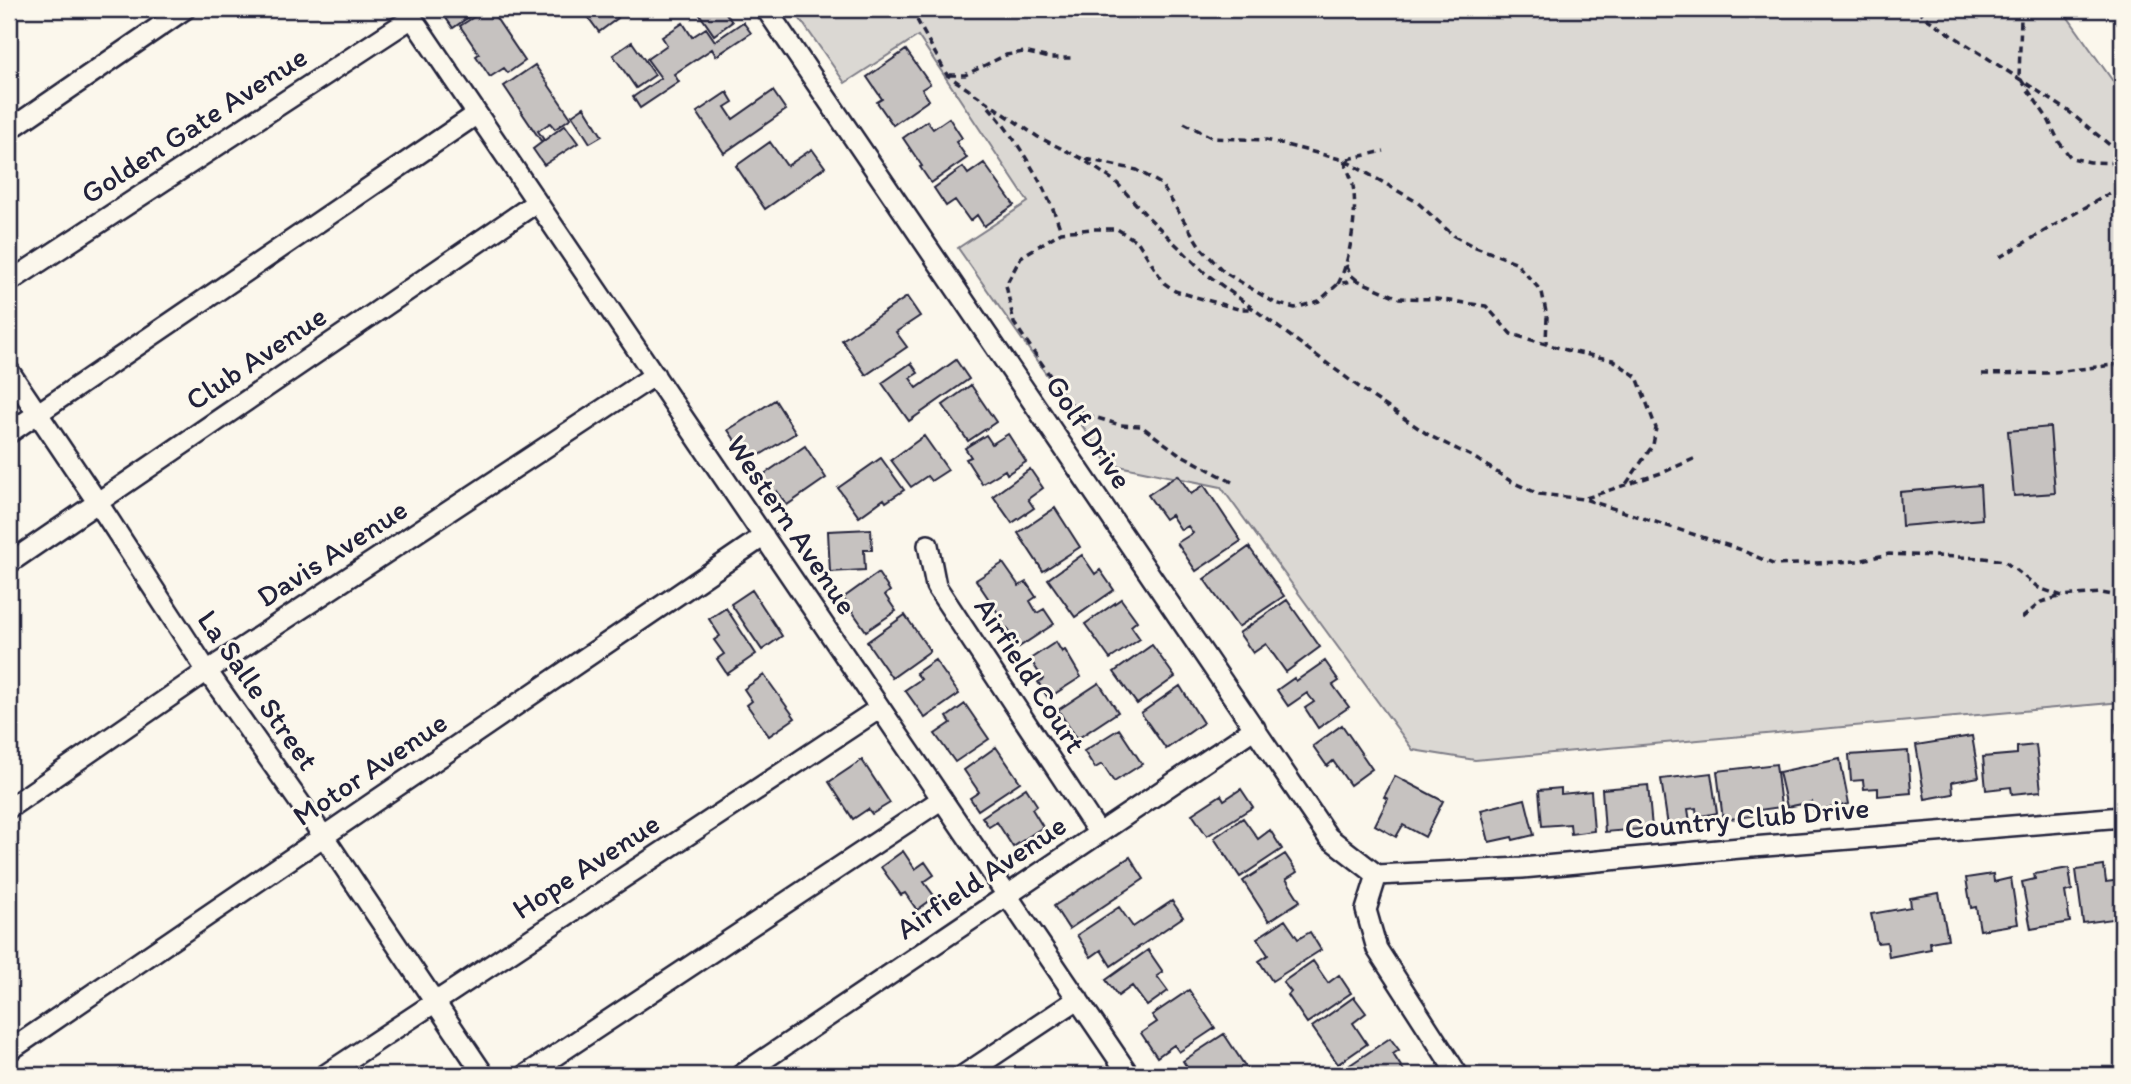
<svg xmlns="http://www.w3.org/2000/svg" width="2131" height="1084" viewBox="0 0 2131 1084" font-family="Itim,sans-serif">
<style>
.green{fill:#dbd8d3;stroke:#7e7d87;stroke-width:2}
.building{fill:#c6c2c0;stroke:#22223b;stroke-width:2}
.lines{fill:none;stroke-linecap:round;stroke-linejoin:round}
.minor-casing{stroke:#22223b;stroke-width:24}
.path{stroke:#22223b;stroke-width:3.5;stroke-dasharray:7 5;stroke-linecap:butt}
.minor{stroke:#fbf7ec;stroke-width:19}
.labels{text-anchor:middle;stroke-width:6;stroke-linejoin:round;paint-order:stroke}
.street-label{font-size:30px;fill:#22223b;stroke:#fbf7ec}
</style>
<rect width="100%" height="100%" fill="#fbf7ec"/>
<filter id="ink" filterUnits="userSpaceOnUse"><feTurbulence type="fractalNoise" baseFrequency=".0143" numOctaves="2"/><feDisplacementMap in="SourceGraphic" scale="14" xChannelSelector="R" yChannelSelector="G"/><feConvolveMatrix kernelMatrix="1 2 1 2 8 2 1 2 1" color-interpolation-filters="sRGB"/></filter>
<g filter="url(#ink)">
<path class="green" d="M793,9H2062L2122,94V702L1475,760L1413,750L1221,487L1109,464L958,248L1028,202L918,36L845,83Z"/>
<path class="building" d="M445,9H480L453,28L441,11Z
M486,9H490L525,61L508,73L504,68L490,77L476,56L479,54L460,26Z
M582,9H611L618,18L599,32Z
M696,9H723L732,22L714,35Z
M743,22L751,33L716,56L712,49L674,74L679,82L640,108L633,97L661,78L647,59L667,45L662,37L683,23L692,37L706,28L715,41Z
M632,42L655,75L636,88L613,55Z
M906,50L930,84L922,89L929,100L893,125L877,102L882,99L867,77Z
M535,65L571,118L555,129L550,123L538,131L544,140L541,141L504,86Z
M773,91L786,110L724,153L697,112L727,92L733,102L725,107L733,119Z
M584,107L602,136L590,143L572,115Z
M949,118L962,138L956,142L967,158L931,183L920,167L922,166L903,138L927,121L933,129Z
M565,125L578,143L544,165L533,149Z
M770,142L787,166L812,149L825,167L765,209L736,166Z
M984,163L1014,205L984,226L977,215L970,221L955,200L946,206L934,188L963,167L968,174Z
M907,297L920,316L896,332L907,347L866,375L842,340Z
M956,360L969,379L909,421L882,383L911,363L918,373L910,378L917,388Z
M971,385L996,422L968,441L943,405Z
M775,400L796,433L755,458L747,446L741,449L728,430Z
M2050,427L2055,493L2014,496L2008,431Z
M1008,434L1026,462L1007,474L1005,470L982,484L966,459L971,457L965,448L986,435L992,444Z
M924,436L948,470L931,481L927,476L911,487L891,460Z
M805,446L826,478L787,505L777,491L772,495L760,477Z
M881,458L904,490L886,502L884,499L859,517L838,488Z
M1030,469L1043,488L1028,499L1034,508L1012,523L993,496Z
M1178,475L1191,494L1204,485L1241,541L1196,571L1177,543L1193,533L1188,526L1181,530L1171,515L1165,519L1148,495Z
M1980,485L1982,519L1902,526L1900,492Z
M1055,508L1080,547L1043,571L1018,533Z
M871,529L872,550H864L865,570L830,572L828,531Z
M1249,547L1284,596L1238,627L1204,579Z
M1082,555L1095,574L1100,570L1114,590L1075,617L1048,579Z
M1003,563L1019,586L1026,582L1036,597L1030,601L1037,613L1044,609L1054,624L1019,647L1007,628L1003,631L995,619L1000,616L976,580Z
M878,573L890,591L885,595L896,611L866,631L843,598Z
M752,590L782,636L762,650L731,604Z
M1121,599L1137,621L1131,626L1140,639L1110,659L1085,624Z
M1287,600L1320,647L1286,672L1266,644L1253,653L1239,633Z
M726,608L756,654L727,674L717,659L724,654L714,640L720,636L709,619Z
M905,615L930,651L892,678L867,642Z
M1056,642L1062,652L1065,650L1081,677L1048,698L1038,682L1043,679L1030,659Z
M1152,645L1175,677L1137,704L1114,672Z
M935,660L959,694L925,718L905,690L921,679L916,673Z
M1325,661L1339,681L1333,685L1349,707L1318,728L1305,708L1314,702L1307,693L1288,706L1277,690L1294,678L1296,681Z
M764,675L795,718L769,736L747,705L752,701L744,689Z
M1099,683L1118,712L1077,739L1058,710Z
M1180,686L1203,723L1166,749L1141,713Z
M965,704L989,739L955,762L935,734L951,723L947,717Z
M2122,722V765L2115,724Z
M1342,725L1372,769L1350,785L1333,761L1327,766L1313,746Z
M1119,729L1142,764L1114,782L1102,764L1095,768L1084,751Z
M1972,736L1979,777L1952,782L1953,794L1925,799L1916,745Z
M2036,745L2041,791L2012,794L2011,787L1986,790L1983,757L2017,754V747Z
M996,747L1020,782L978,810L970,798L979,792L964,770Z
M1908,751L1911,793L1878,796V788L1864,789L1863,780L1851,781L1849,755Z
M1840,759L1849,804L1814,811L1812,802L1787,807L1779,772Z
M862,760L890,803L872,814L868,809L853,819L829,782Z
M1776,764L1781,807L1752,811V816L1723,820L1717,771Z
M1711,773L1717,813L1697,817L1696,808L1688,809L1690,822L1668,826L1661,779Z
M1395,776L1443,801L1425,837L1403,825L1396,837L1375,825L1388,799L1384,797Z
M1648,785L1652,828L1605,832L1602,789Z
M1026,788L1037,805L1032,809L1043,827L1013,847L997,822L989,827L982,817Z
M1561,788V794L1591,791L1594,831L1571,834L1570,824L1542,826L1539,790Z
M1241,789L1253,807L1207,836L1192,814L1221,795L1224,800Z
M1525,799L1534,835L1513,840L1512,837L1489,842L1481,810Z
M1243,818L1258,839L1270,830L1282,849L1240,877L1214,838Z
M903,851L915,869L925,862L934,875L924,882L935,897L917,910L905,893L901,895L881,867Z
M1285,854L1297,872L1286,879L1300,901L1269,921L1243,881Z
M1130,857L1144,879L1069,929L1054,906Z
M2104,866L2106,882L2122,880V909H2120L2121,918L2083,923L2076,870Z
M2069,868L2072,890L2065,892L2070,922L2031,929L2022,882L2035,879L2034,874Z
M1993,874L1994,882L2011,878L2018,924L1980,930L1976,907L1971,908L1966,878Z
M1939,893L1948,939L1930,942L1931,949L1889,957L1887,942L1877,943L1871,914L1911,907L1910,898Z
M1172,901L1183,917L1111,966L1101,950L1091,957L1077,935L1119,907L1133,927Z
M1285,920L1298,939L1310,932L1321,950L1272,981L1259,961L1268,955L1257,938Z
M1148,950L1163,972L1157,976L1168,991L1147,1006L1132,986L1118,996L1106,980Z
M1313,961L1328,983L1339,975L1351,993L1307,1023L1288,995L1291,992L1283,982Z
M1189,990L1215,1028L1179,1052L1174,1045L1157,1057L1141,1033L1157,1022L1152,1015Z
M1354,997L1366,1013L1353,1023L1367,1044L1338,1064L1312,1027Z
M1224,1034L1249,1072L1244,1075H1178L1188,1069L1183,1061Z
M1390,1038L1399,1050L1393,1054L1406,1074L1404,1075H1335Z"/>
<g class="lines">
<defs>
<path id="minor" d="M406,9L1129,1075
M766,9L1328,837L1377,875
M9,130L185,9
M9,282L412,18
M9,371L98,503L207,671L324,837L484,1075
M9,433L477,114
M928,545L936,586L1098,832
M9,563L537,202
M9,808L207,671L655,375
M1377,875L1522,868L1740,848L2122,817
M1377,875L1366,910L1377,949L1458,1075
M9,1051L764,536
M325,1075L880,708
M526,1075L942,799
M741,1075L1255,728
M964,1075L1078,999"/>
</defs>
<use href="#minor" class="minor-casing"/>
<path class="path" d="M911,9L947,75L1038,137L1081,158L1116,182L1147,216L1205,273L1374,398L1430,436L1473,457L1512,482L1539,494L1584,499L1739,549L1775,565L1858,561L1889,554L1984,558L2004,561L2039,588L2062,596L2102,593L2122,597
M1918,9L1926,18L2067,110L2122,155
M2018,9L2021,18L2019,77L2048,119L2059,142L2071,158L2090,162L2122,163
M949,75H965L1006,55L1024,52L1050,58H1071
M989,107C1016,138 1050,192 1061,232
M1184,123L1213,138L1266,140L1344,160L1417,202L1454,236L1473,246L1515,262L1542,292L1547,317L1546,343
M1086,159L1137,170L1161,184L1201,248L1224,272L1275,303L1295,308L1319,301L1338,284L1357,280L1399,298L1436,299L1486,306L1511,334L1570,351L1613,360L1637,377L1656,428L1653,445L1624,487
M2000,257L2122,186
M1346,265L1351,275L1357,280
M1338,284C1350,262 1358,211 1353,186C1352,178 1347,169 1344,160L1384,151
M1982,374L2046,373L2122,364
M1232,482L1178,453L1141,426L1120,425L1091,416L1068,402L1014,323L1006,285L1021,257L1061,232L1091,229H1117L1138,242L1164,283L1175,291L1238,309H1251
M1586,498L1664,472L1698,457
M2022,618L2041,602L2062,596"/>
<use href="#minor" class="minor"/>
</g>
</g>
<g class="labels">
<g class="street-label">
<text transform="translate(194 125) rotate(-33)" y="10">Golden Gate Avenue</text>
<text transform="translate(256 358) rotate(-34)" y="10">Club Avenue</text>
<text transform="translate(1089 432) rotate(56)" y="10">Golf Drive</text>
<text transform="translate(792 525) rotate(56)" y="10">Western Avenue</text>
<text transform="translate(332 553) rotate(-33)" y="10">Davis Avenue</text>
<text transform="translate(1030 675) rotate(57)" y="10">Airfield Court</text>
<text transform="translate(258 690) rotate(55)" y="10">La Salle Street</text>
<text transform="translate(370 769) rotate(-34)" y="10">Motor Avenue</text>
<text transform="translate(1747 818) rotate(-5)" y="10">Country Club Drive</text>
<text transform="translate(586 866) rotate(-33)" y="10">Hope Avenue</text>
<text transform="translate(981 877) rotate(-34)" y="10">Airfield Avenue</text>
</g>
</g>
<rect width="2131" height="1084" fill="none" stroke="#fbf7ec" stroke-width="35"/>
<rect x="18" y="18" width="2096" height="1049" fill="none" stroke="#22223b" stroke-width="2.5" filter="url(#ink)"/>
</svg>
